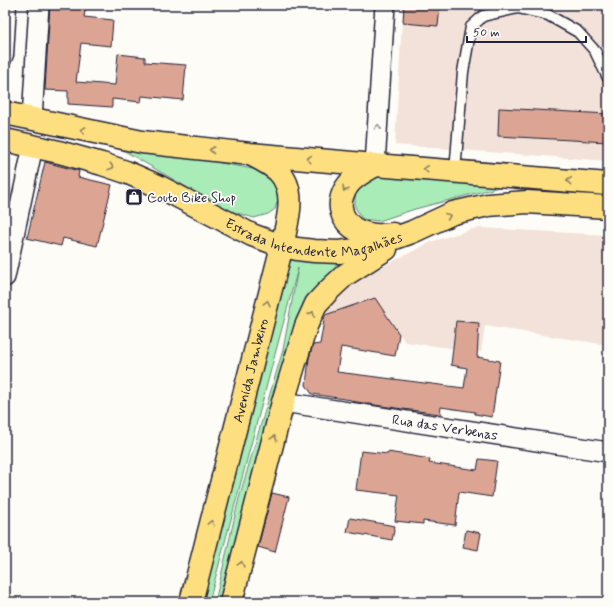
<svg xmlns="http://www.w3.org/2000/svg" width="613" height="607" viewBox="0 0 613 607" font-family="Mynerve,sans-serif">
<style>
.built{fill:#f3e2d9}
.green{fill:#a9ecb7;stroke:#668779}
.building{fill:#dca593;stroke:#22223b}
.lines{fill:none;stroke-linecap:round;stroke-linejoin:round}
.service-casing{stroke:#22223b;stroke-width:13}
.minor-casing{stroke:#22223b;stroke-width:22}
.primary-casing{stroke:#22223b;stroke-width:25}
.service{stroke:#fdfcf7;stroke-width:10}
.minor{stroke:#fdfcf7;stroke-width:19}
.primary{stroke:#fddf80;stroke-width:22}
.oneway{stroke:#9a9aa2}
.oneway2{stroke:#90805e}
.labels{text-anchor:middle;stroke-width:3.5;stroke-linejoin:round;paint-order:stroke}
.poi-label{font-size:14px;fill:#22223b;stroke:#fdfcf7;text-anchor:start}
.street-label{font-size:14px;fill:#22223b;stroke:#fdfcf7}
</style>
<rect width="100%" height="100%" fill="#fdfcf7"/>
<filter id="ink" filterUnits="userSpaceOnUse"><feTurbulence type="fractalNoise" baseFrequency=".025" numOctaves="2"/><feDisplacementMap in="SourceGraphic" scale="8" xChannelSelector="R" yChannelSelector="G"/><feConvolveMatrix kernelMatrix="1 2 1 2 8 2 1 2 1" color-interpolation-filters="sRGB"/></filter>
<g filter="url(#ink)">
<path class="built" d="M403,5H608V161L395,145Z
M481,228L608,235V345L485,326L481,352L405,342L375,298L325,315L343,287L431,242L472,229Z"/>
<path class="green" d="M109,142L253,169L275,182L278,199L275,209L268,214L254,218L224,209Z
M385,175L503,186L415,209L379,221L362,219L355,207V193L367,181Z
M361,256L332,275L228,602H215L239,498L283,350L298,268L209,602H191L283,258Z"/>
<path class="building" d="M50,5H86L84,17L113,20L111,46L81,43L76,82L115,85L118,54L145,57V62L186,65L183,100L142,96L141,102L112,99V107L68,104V91L45,90Z
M404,5H440L438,26L403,23Z
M499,108L608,114V142L498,136Z
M45,162L79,171L78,177L112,185L97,246L63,238L61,246L27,238Z
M375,298L399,334L395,356L341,347L337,372L464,388L467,368L451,365L456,321L479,323L477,357L500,361L492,417L475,414V412L441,407L440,414L381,406L351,401V400L312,394L306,385L309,358L313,345L320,344L325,315Z
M361,451L388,454V452L430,459L429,463L477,470L479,459L497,461L492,497L459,492L455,525L423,521V524L395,521L399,495L356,490Z
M272,493L289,497L275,552L258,547Z
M350,518L395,526L392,540L347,532Z
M466,530L481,533L478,550L463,547Z"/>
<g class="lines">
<defs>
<path id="service" d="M5,62L8,55L11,5
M455,172L463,72L471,27L483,16L518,8L548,15L578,32L595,51L608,78"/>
<g id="minor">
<path d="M32,119L39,5"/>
<path d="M375,165L385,5"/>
<path d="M5,277L33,146"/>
<path id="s1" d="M283,402L608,452"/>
</g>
<g id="primary">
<path d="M5,113L142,142L250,154L375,165L608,184"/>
<path id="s2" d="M5,140L59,152L102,164L126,172L158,186L252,235L282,246L297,249L314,251L339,252L365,249L412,232L453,213L488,205L527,202L608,207"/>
<path d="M375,165C366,171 354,176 348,185C332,206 344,229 368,234C376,236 386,235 393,234"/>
<path id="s3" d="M191,602L282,246C287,222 298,191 278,171C271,165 262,160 254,156"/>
<path d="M231,602L283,402L306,326L316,304L328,291L345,275L386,249"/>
</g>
</defs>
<use href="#service" class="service-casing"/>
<use href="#minor" class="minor-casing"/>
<use href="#primary" class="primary-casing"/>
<use href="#service" class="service"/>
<use href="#minor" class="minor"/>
<use href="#primary" class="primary"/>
</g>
<defs><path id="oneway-chevron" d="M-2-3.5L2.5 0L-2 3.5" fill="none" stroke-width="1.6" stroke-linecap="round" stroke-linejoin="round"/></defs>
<use class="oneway" href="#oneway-chevron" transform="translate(378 127) rotate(-87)"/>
<g class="oneway2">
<use href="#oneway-chevron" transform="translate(83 130) rotate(-168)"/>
<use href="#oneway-chevron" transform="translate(212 150) rotate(-174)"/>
<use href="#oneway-chevron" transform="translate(309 159) rotate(-175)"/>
<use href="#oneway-chevron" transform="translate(111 167) rotate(18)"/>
<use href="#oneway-chevron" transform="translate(426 169) rotate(-175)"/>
<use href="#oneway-chevron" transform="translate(569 181) rotate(-175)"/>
<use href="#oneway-chevron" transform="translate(345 189) rotate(123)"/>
<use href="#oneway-chevron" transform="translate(448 216) rotate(-23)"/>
<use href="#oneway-chevron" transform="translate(267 303) rotate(-76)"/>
<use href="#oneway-chevron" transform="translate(312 314) rotate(-65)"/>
<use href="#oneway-chevron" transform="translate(274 438) rotate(-75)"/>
<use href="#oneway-chevron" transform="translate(211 523) rotate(-76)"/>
<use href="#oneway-chevron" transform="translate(241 564) rotate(-75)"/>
</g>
</g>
<defs>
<symbol id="shop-square" viewBox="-11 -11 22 22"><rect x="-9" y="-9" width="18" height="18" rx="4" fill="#22223b" stroke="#fdfcf7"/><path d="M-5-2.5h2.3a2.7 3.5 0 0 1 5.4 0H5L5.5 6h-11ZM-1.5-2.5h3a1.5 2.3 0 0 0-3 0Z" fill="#fff"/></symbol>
</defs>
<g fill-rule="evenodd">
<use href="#shop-square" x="124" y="187" width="20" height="20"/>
</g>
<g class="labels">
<g class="poi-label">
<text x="147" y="202">Couto Bike Shop</text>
</g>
<g class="street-label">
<text dy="5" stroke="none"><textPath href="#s2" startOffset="329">Estrada Intendente Magalhães</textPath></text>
<text dy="5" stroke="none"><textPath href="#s3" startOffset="239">Avenida Jambeiro</textPath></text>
<text dy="5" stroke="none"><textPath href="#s1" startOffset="164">Rua das Verbenas</textPath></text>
</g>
</g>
<rect width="613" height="607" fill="none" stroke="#fdfcf7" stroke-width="20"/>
<rect x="10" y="10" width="593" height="587" fill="none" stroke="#22223b" stroke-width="1.5" filter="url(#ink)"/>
<path d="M467 36v6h119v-6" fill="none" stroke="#22223b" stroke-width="2"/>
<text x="473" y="36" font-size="12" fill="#22223b" stroke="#fdfcf7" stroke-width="3" paint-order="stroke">50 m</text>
</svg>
